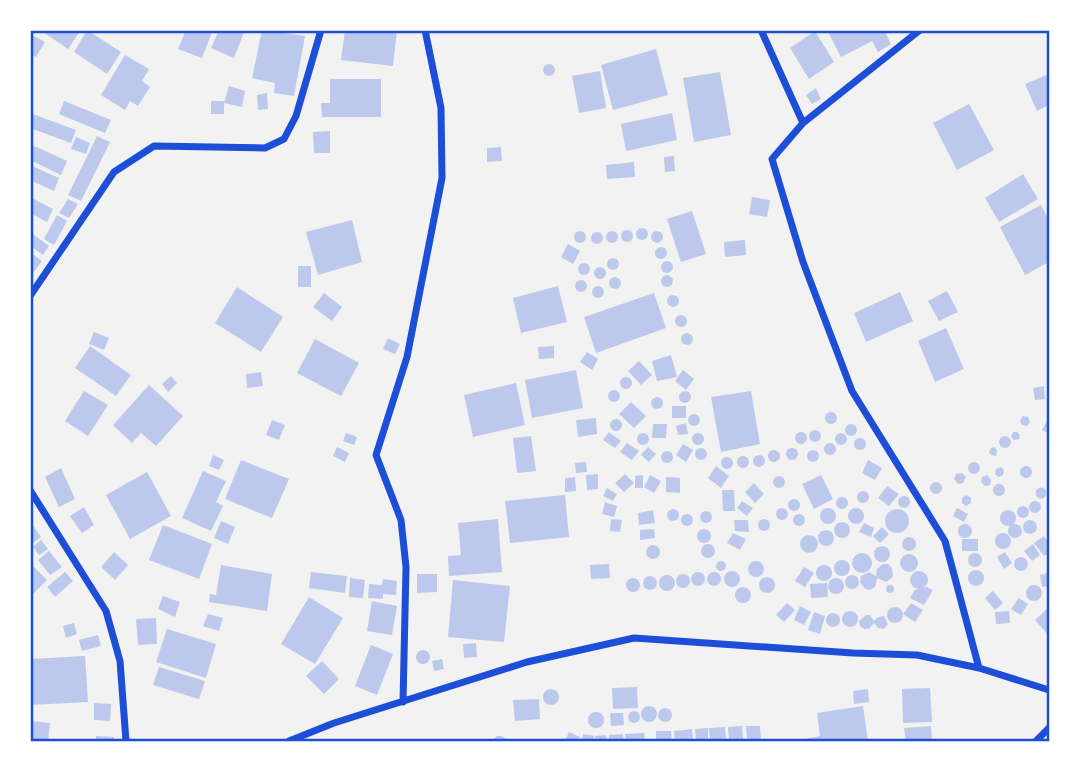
<svg xmlns="http://www.w3.org/2000/svg" width="1079" height="771" viewBox="0 0 1079 771" font-family="'Fira Sans',sans-serif">
<style>
.building{fill:#bdc9ec}
.lines{fill:none;stroke-linecap:round;stroke-linejoin:round}
.minor{stroke:#1d4ed8;stroke-width:7}
.neatline{fill:none;stroke:#1d4ed8;stroke-width:2.5}
</style>
<rect width="100%" height="100%" fill="#f2f2f2"/>
<path class="building" d="M40,30H81L68,49Z
M87,30L121,52L107,74L74,52Z
M186,30L212,32L202,58L178,49Z
M219,30H245L234,58L211,48Z
M262,30L305,36L294,96L274,93L275,83L252,78Z
M345,30H397L393,66L341,60Z
M827,30H884L891,44L878,52L872,41L841,57Z
M815,31L834,62L809,79L790,48Z
M30,34L45,42L36,57L30,54Z
M656,49L668,95L613,110L601,65Z
M125,55L149,69L142,81L150,87L138,106L130,101L125,110L101,95Z
M543 70a6 6 0 1 1 12 0a6 6 0 1 1-12 0Z
M600,71L606,108L579,113L572,76Z
M720,72L731,135L694,142L683,78Z
M1049,74V105L1037,111L1025,84Z
M330,79H381V117H322L321,103H330Z
M229,86L245,91L242,107L224,103Z
M816,88L821,99L812,104L806,95Z
M267,93L268,109L258,110L257,95Z
M64,101L111,120L105,133L59,114Z
M211,101H224V114H211Z
M969,104L994,150L957,170L933,123Z
M30,113L76,130L71,143L30,128Z
M672,113L677,140L626,151L621,124Z
M330,131V153H314L313,132Z
M97,136L110,142L81,201L68,195Z
M76,137L90,143L86,154L71,149Z
M30,144L67,161L61,175L30,160Z
M501,147L502,161L487,162V148Z
M674,156L675,171L665,172L664,157Z
M634,162L635,177L607,179L606,165Z
M30,165L59,178L54,191L30,180Z
M1023,174L1038,199L999,222L985,198Z
M30,197L53,209L47,222L30,213Z
M752,197L770,200L767,217L749,214Z
M68,199L78,204L69,218L59,213Z
M1041,205L1049,220V262L1025,275L1000,227Z
M692,211L706,254L681,262L667,219Z
M57,215L67,221L54,245L44,239Z
M352,220L362,262L318,275L306,232Z
M636 234a6 6 0 1 1 12 0a6 6 0 1 1-12 0Z
M621 236a6 6 0 1 1 12 0a6 6 0 1 1-12 0Z
M651 237a6 6 0 1 1 12 0a6 6 0 1 1-12 0Z
M574 237a6 6 0 1 1 12 0a6 6 0 1 1-12 0Z
M606 237a6 6 0 1 1 12 0a6 6 0 1 1-12 0Z
M591 238a6 6 0 1 1 12 0a6 6 0 1 1-12 0Z
M30,232L49,246L43,255L30,246Z
M745,240L746,255L725,257L724,242Z
M568,244L580,251L573,264L561,257Z
M655 253a6 6 0 1 1 12 0a6 6 0 1 1-12 0Z
M30,252L42,261L30,277Z
M607 264a6 6 0 1 1 12 0a6 6 0 1 1-12 0Z
M661 267a6 6 0 1 1 12 0a6 6 0 1 1-12 0Z
M578 269a6 6 0 1 1 12 0a6 6 0 1 1-12 0Z
M298,266H311V287H298Z
M594 273a6 6 0 1 1 12 0a6 6 0 1 1-12 0Z
M661 281a6 6 0 1 1 12 0a6 6 0 1 1-12 0Z
M609 283a6 6 0 1 1 12 0a6 6 0 1 1-12 0Z
M575 286a6 6 0 1 1 12 0a6 6 0 1 1-12 0Z
M592 292a6 6 0 1 1 12 0a6 6 0 1 1-12 0Z
M558,286L567,322L521,333L513,298Z
M237,287L283,317L261,352L215,323Z
M947,291L958,312L939,321L928,301Z
M900,292L913,321L866,342L854,313Z
M324,293L342,307L332,321L313,307Z
M654,293L666,328L596,353L584,317Z
M667 301a6 6 0 1 1 12 0a6 6 0 1 1-12 0Z
M675 321a6 6 0 1 1 12 0a6 6 0 1 1-12 0Z
M946,328L964,369L935,382L918,341Z
M94,332L109,338L104,350L89,344Z
M681 339a6 6 0 1 1 12 0a6 6 0 1 1-12 0Z
M388,338L400,344L395,354L383,349Z
M315,339L359,363L341,396L297,373Z
M90,346L131,375L116,396L75,368Z
M554,346V358L539,359L538,347Z
M587,352L598,359L592,370L580,362Z
M671,355L677,377L657,381L652,361Z
M639,361L652,375L641,385L628,371Z
M576,370L583,408L532,418L525,380Z
M683,370L694,379L686,390L675,381Z
M261,372L263,386L247,388L246,374Z
M171,376L177,383L168,392L162,384Z
M620 383a6 6 0 1 1 12 0a6 6 0 1 1-12 0Z
M516,383L525,425L473,437L464,395Z
M149,385L183,416L156,446L141,433L132,443L113,425Z
M1044,386L1045,399L1035,400L1033,388Z
M608 396a6 6 0 1 1 12 0a6 6 0 1 1-12 0Z
M679 397a6 6 0 1 1 12 0a6 6 0 1 1-12 0Z
M84,391L108,405L88,436L65,421Z
M751,391L760,444L721,452L711,397Z
M651 403a6 6 0 1 1 12 0a6 6 0 1 1-12 0Z
M631,402L646,416L634,428L619,414Z
M672,406H686V418H672Z
M825 418a6 6 0 1 1 12 0a6 6 0 1 1-12 0Z
M688 420a6 6 0 1 1 12 0a6 6 0 1 1-12 0Z
M1023,416L1028,417L1030,422L1027,426L1022,425L1020,421Z
M596,418L597,434L578,437L576,420Z
M610 425a6 6 0 1 1 12 0a6 6 0 1 1-12 0Z
M272,420L285,425L279,440L266,435Z
M1047,421L1049,423V434L1042,430Z
M686,423L688,434L678,435L676,426Z
M845 430a6 6 0 1 1 12 0a6 6 0 1 1-12 0Z
M653,424H667L666,438H652Z
M809 436a6 6 0 1 1 12 0a6 6 0 1 1-12 0Z
M795 438a6 6 0 1 1 12 0a6 6 0 1 1-12 0Z
M609,432L621,441L615,448L603,440Z
M1013,432H1017L1020,435L1019,439L1014,440L1011,437Z
M692 439a6 6 0 1 1 12 0a6 6 0 1 1-12 0Z
M835 439a6 6 0 1 1 12 0a6 6 0 1 1-12 0Z
M637 439a6 6 0 1 1 12 0a6 6 0 1 1-12 0Z
M346,433L357,437L354,445L343,441Z
M531,436L536,471L517,473L513,438Z
M999 442a6 6 0 1 1 12 0a6 6 0 1 1-12 0Z
M854 444a6 6 0 1 1 12 0a6 6 0 1 1-12 0Z
M824 449a6 6 0 1 1 12 0a6 6 0 1 1-12 0Z
M627,443L639,451L632,460L620,452Z
M683,444L693,450L686,462L676,455Z
M337,447L349,453L345,462L333,456Z
M648,447L656,454L649,462L641,455Z
M995,447L997,451L996,456L991,455L989,452L991,448Z
M695 454a6 6 0 1 1 12 0a6 6 0 1 1-12 0Z
M786 454a6 6 0 1 1 12 0a6 6 0 1 1-12 0Z
M807 456a6 6 0 1 1 12 0a6 6 0 1 1-12 0Z
M768 456a6 6 0 1 1 12 0a6 6 0 1 1-12 0Z
M661 457a6 6 0 1 1 12 0a6 6 0 1 1-12 0Z
M753 461a6 6 0 1 1 12 0a6 6 0 1 1-12 0Z
M213,455L224,460L219,470L209,466Z
M737 462a6 6 0 1 1 12 0a6 6 0 1 1-12 0Z
M721 463a6 6 0 1 1 12 0a6 6 0 1 1-12 0Z
M241,460L289,479L272,518L225,499Z
M868,460L882,468L875,480L862,473Z
M968 468a6 6 0 1 1 12 0a6 6 0 1 1-12 0Z
M586,462L587,472L576,473L575,463Z
M1020 472a6 6 0 1 1 12 0a6 6 0 1 1-12 0Z
M716,466L729,476L721,488L708,478Z
M1001,467L1004,470L1003,475L999,477L995,474L996,469Z
M61,468L75,499L59,507L45,477Z
M203,471L226,481L216,502L223,506L211,531L182,518Z
M147,472L171,516L130,539L106,495Z
M962,473L966,477L963,483L958,484L954,479L956,474Z
M598,474V489L587,490L586,475Z
M625,474L634,483L624,492L615,483Z
M643,475V488H635V476Z
M650,475L661,481L654,493L644,487Z
M821,475L833,499L814,509L802,484Z
M987,475L991,480L990,485L985,486L981,482L982,477Z
M773 482a6 6 0 1 1 12 0a6 6 0 1 1-12 0Z
M575,477L576,491L565,492V478Z
M666,477L680,478V493L666,492Z
M930 488a6 6 0 1 1 12 0a6 6 0 1 1-12 0Z
M754,483L764,494L755,503L745,492Z
M993 490a6 6 0 1 1 12 0a6 6 0 1 1-12 0Z
M887,486L899,494L889,506L878,498Z
M1035.5 493a5.5 5.5 0 1 1 11 0a5.5 5.5 0 1 1-11 0Z
M607,488L617,494L613,501L603,496Z
M722,490H734L735,511H723Z
M857 497a6 6 0 1 1 12 0a6 6 0 1 1-12 0Z
M565,495L569,537L510,543L505,501Z
M966,495L971,498V503L966,506L962,503V498Z
M898 502a6 6 0 1 1 12 0a6 6 0 1 1-12 0Z
M836 503a6 6 0 1 1 12 0a6 6 0 1 1-12 0Z
M788 505a6 6 0 1 1 12 0a6 6 0 1 1-12 0Z
M742,501L753,508L747,516L737,508Z
M1029 507a6 6 0 1 1 12 0a6 6 0 1 1-12 0Z
M605,502L617,506L614,517L602,514Z
M1017 512a6 6 0 1 1 12 0a6 6 0 1 1-12 0Z
M84,507L94,525L82,533L70,516Z
M848 516a8 8 0 1 1 16 0a8 8 0 1 1-16 0Z
M820 516a8 8 0 1 1 16 0a8 8 0 1 1-16 0Z
M776 514a6 6 0 1 1 12 0a6 6 0 1 1-12 0Z
M957,508L968,514L964,522L953,516Z
M667 515a6 6 0 1 1 12 0a6 6 0 1 1-12 0Z
M885 521a12 12 0 1 1 24 0a12 12 0 1 1-24 0Z
M653,510L655,523L639,525L638,513Z
M1000 518a8 8 0 1 1 16 0a8 8 0 1 1-16 0Z
M700 517a6 6 0 1 1 12 0a6 6 0 1 1-12 0Z
M681 520a6 6 0 1 1 12 0a6 6 0 1 1-12 0Z
M793 520a6 6 0 1 1 12 0a6 6 0 1 1-12 0Z
M758 525a6 6 0 1 1 12 0a6 6 0 1 1-12 0Z
M498,519L502,572L449,576L448,556L461,555L458,523Z
M611,519L622,520L620,532L610,531Z
M734,520H748L749,532L735,531Z
M1023 527a7 7 0 1 1 14 0a7 7 0 1 1-14 0Z
M30,521L41,537L30,545Z
M221,521L235,527L228,544L214,538Z
M834 530a8 8 0 1 1 16 0a8 8 0 1 1-16 0Z
M864,523L874,528L871,537L859,532Z
M958 531a7 7 0 1 1 14 0a7 7 0 1 1-14 0Z
M1008 531a7 7 0 1 1 14 0a7 7 0 1 1-14 0Z
M163,525L212,544L199,579L149,560Z
M882,527L889,534L880,543L873,536Z
M654,529L655,538L640,540V530Z
M697 536a7 7 0 1 1 14 0a7 7 0 1 1-14 0Z
M818 538a8 8 0 1 1 16 0a8 8 0 1 1-16 0Z
M733,533L746,539L740,550L727,543Z
M995 541a8 8 0 1 1 16 0a8 8 0 1 1-16 0Z
M800 544a9 9 0 1 1 18 0a9 9 0 1 1-18 0Z
M1044,536L1049,544V553L1044,556L1034,543Z
M902 544a7 7 0 1 1 14 0a7 7 0 1 1-14 0Z
M962,539H978V551H962Z
M41,540L48,549L39,555L33,547Z
M701 551a7 7 0 1 1 14 0a7 7 0 1 1-14 0Z
M1033,544L1040,555L1032,561L1024,551Z
M646 552a7 7 0 1 1 14 0a7 7 0 1 1-14 0Z
M874 554a8 8 0 1 1 16 0a8 8 0 1 1-16 0Z
M49,551L62,567L50,575L38,560Z
M114,552L128,565L115,580L101,567Z
M1005,552L1012,563L1004,569L997,557Z
M968 560a7 7 0 1 1 14 0a7 7 0 1 1-14 0Z
M852 563a10 10 0 1 1 20 0a10 10 0 1 1-20 0Z
M900 563a9 9 0 1 1 18 0a9 9 0 1 1-18 0Z
M1014 564a7 7 0 1 1 14 0a7 7 0 1 1-14 0Z
M834 568a8 8 0 1 1 16 0a8 8 0 1 1-16 0Z
M748 569a8 8 0 1 1 16 0a8 8 0 1 1-16 0Z
M716 566a5 5 0 1 1 10 0a5 5 0 1 1-10 0Z
M30,563L47,580L30,597Z
M609,564L610,578L591,579L590,565Z
M883,564H888L892,568L893,577L886,582L877,578L875,587L870,590L865,589L860,582L861,576L869,572L876,576L877,569Z
M816 573a8 8 0 1 1 16 0a8 8 0 1 1-16 0Z
M221,565L272,574L267,611L209,602L210,594L216,595Z
M804,567L814,573L805,587L795,581Z
M968 578a8 8 0 1 1 16 0a8 8 0 1 1-16 0Z
M724 579a8 8 0 1 1 16 0a8 8 0 1 1-16 0Z
M910 580a9 9 0 1 1 18 0a9 9 0 1 1-18 0Z
M691 579a7 7 0 1 1 14 0a7 7 0 1 1-14 0Z
M65,572L73,581L55,597L47,587Z
M311,572L347,576L345,593L309,588Z
M707 579a7 7 0 1 1 14 0a7 7 0 1 1-14 0Z
M1048,573L1049,586L1042,587L1040,575Z
M676 581a7 7 0 1 1 14 0a7 7 0 1 1-14 0Z
M417,574H437V592L417,593Z
M659 583a8 8 0 1 1 16 0a8 8 0 1 1-16 0Z
M845 582a7 7 0 1 1 14 0a7 7 0 1 1-14 0Z
M643 583a7 7 0 1 1 14 0a7 7 0 1 1-14 0Z
M759 585a8 8 0 1 1 16 0a8 8 0 1 1-16 0Z
M626 585a7 7 0 1 1 14 0a7 7 0 1 1-14 0Z
M350,578L365,580L363,598L349,597Z
M828 586a8 8 0 1 1 16 0a8 8 0 1 1-16 0Z
M383,579L397,581L396,595L383,594V599L368,598L369,584L382,585Z
M453,580L510,586L504,642L448,637Z
M827,583L828,597L811,598L810,584Z
M886 589a4 4 0 1 1 8 0a4 4 0 1 1-8 0Z
M1026 593a8 8 0 1 1 16 0a8 8 0 1 1-16 0Z
M735 595a8 8 0 1 1 16 0a8 8 0 1 1-16 0Z
M927,587L933,590L924,605L910,598L915,590Z
M993,591L1003,603L995,610L985,598Z
M163,596L180,602L175,617L158,609Z
M309,597L343,618L315,664L281,644Z
M1019,598L1028,604L1021,615L1011,609Z
M372,601L397,606L392,635L367,631Z
M787,603L795,610L784,622L776,615Z
M911,603L923,610L915,622L903,614Z
M800,606L811,612L804,625L794,620Z
M887 615a8 8 0 1 1 16 0a8 8 0 1 1-16 0Z
M1049,607V636L1035,620Z
M842 619a8 8 0 1 1 16 0a8 8 0 1 1-16 0Z
M1009,611L1010,623L996,624L995,612Z
M814,612L825,616L820,634L808,630Z
M826 620a7 7 0 1 1 14 0a7 7 0 1 1-14 0Z
M208,614L223,618L219,631L203,626Z
M866,615H870L874,621L878,617L884,616L888,624L884,629L878,628L874,623L869,629H864L860,626L859,621Z
M156,618L157,644L138,645L136,619Z
M74,623L77,634L66,638L63,626Z
M167,629L216,644L206,678L156,662Z
M98,635L101,646L82,651L79,640Z
M476,643L477,657L464,658L463,644Z
M371,645L393,654L377,695L355,686Z
M416 657a7 7 0 1 1 14 0a7 7 0 1 1-14 0Z
M85,656L88,702L30,705V659Z
M442,659L444,669L434,671L432,661Z
M322,661L339,679L324,694L306,676Z
M159,667L205,681L199,699L153,685Z
M637,687L638,708L613,709L612,688Z
M930,688L932,722L903,723L902,689Z
M543 697a8 8 0 1 1 16 0a8 8 0 1 1-16 0Z
M868,689L869,702L854,704L853,691Z
M539,699L540,719L515,721L513,700Z
M94,703L111,704L110,721L94,720Z
M641 714a8 8 0 1 1 16 0a8 8 0 1 1-16 0Z
M863,706L868,741H795L820,736L817,713Z
M658 715a7 7 0 1 1 14 0a7 7 0 1 1-14 0Z
M628 717a6 6 0 1 1 12 0a6 6 0 1 1-12 0Z
M588 720a8 8 0 1 1 16 0a8 8 0 1 1-16 0Z
M610,713H623L624,725L611,726Z
M30,721L50,723L48,741H30Z
M742,726L743,740L729,741L728,727Z
M746,726H760L761,739L747,740Z
M931,726L932,741H906L904,728Z
M725,727L726,741H710L709,728Z
M708,728V741H696L695,729Z
M692,729L693,741H675L674,731Z
M656,731H671L672,741H656Z
M569,732L580,737L578,741H565Z
M644,733L645,741H626L625,734Z
M583,734L594,736L593,741H582Z
M623,734L624,741H609V735Z
M606,735L607,741H596L595,736Z
M96,736L114,737V741H96Z
M497,736H502L508,741H492Z"/>
<g class="lines">
<path class="minor" d="M761,30L803,123L772,159L803,262L852,391L945,541L979,668
M803,123L920,30
M30,296L114,172L154,146L265,148L284,139L296,116L321,30
M30,490L106,611L120,661L126,741
M403,702L406,567L401,520L376,455L407,357L442,178L441,108L425,30
M289,741L334,723L527,662L634,638L853,653L917,655L979,668L1049,690
M1036,741L1049,728"/>
</g>
<rect width="1079" height="771" fill="none" stroke="#ffffff" stroke-width="63"/>
<rect x="32" y="32" width="1016" height="708" class="neatline"/>
</svg>
